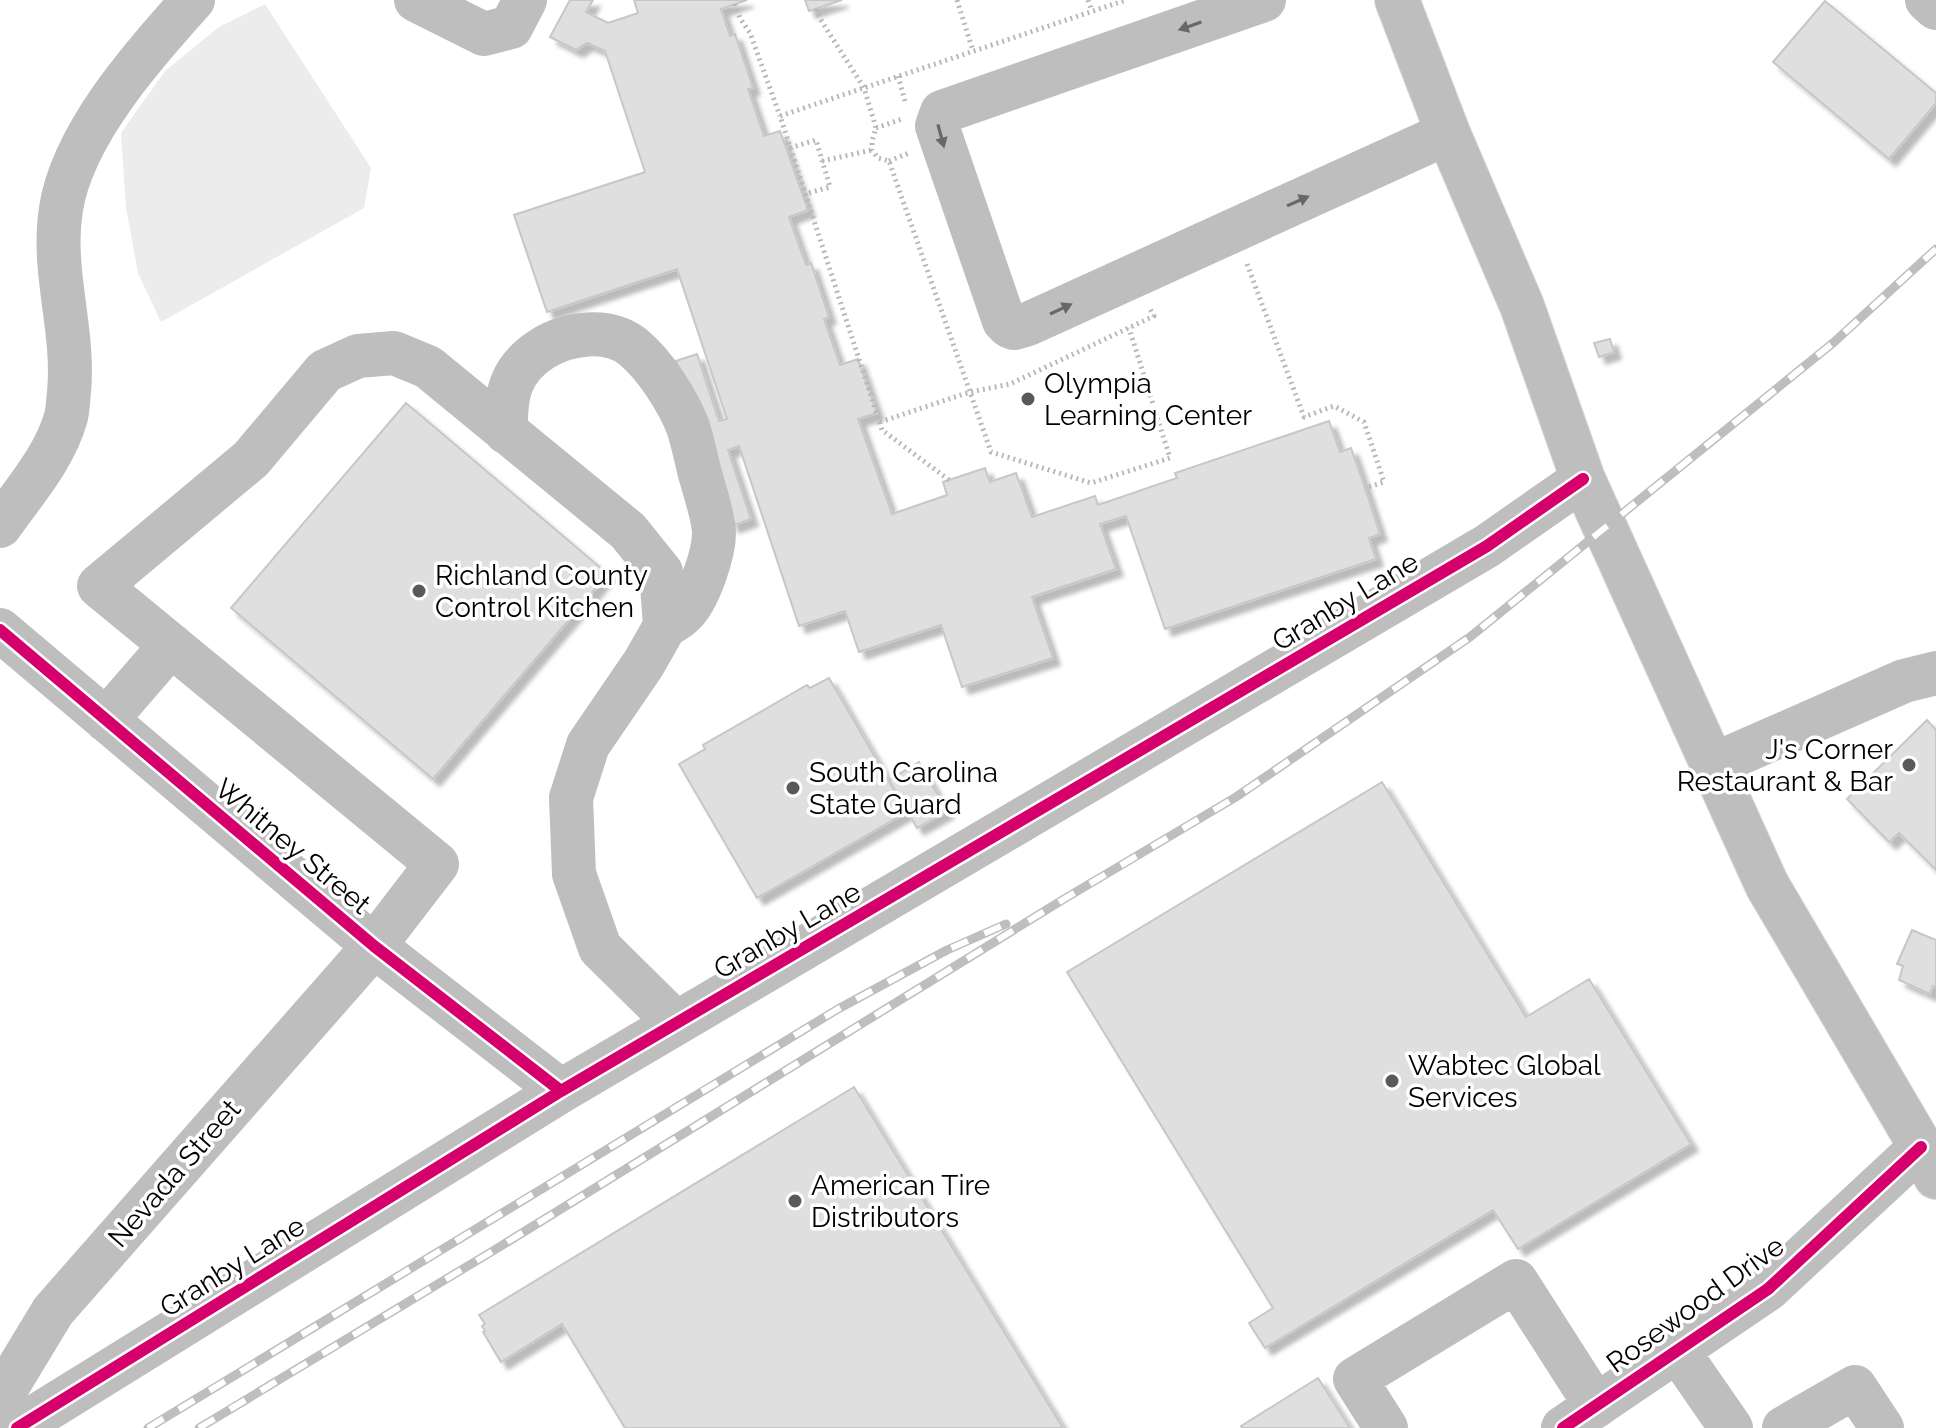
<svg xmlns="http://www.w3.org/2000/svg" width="1936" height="1428" viewBox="0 0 1936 1428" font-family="Raleway,sans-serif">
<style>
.green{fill:#ececec}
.building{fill:#dfdfdf;stroke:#c7c7c7;stroke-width:2;filter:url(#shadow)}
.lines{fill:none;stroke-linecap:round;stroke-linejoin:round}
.major-casing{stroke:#dbdbdb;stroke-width:46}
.path{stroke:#b9b9b9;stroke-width:5;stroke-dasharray:2 4;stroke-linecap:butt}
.minor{stroke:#bebebe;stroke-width:44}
.major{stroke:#bebebe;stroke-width:44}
.rail-casing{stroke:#bebebe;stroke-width:9}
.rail{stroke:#fff;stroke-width:6;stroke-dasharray:18;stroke-linecap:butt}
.cycleway-casing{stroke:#fff;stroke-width:17}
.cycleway{stroke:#d6006c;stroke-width:12}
.oneway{fill:#686868}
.poi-dot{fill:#595959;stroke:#fff;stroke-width:3}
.labels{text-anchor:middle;stroke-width:7;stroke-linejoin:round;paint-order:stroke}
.poi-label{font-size:28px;fill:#000;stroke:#fff;text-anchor:start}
.street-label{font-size:28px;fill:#000;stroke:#fff}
</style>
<defs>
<filter id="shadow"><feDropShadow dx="7" dy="7" stdDeviation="2" flood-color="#0004"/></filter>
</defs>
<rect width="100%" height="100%" fill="#fff"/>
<path class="green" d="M265,4L371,168L364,208L161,322L138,273L126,208L121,133L165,71L219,27Z"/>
<path class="building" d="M570,0H593L586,12L608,23L638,13L634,0H747L721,9L730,36L735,34L753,88L748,89L764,136L780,131L808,210L789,217L806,265L811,263L829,317L824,319L840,365L858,359L877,413L858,419L892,514L947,495L943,482L985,468L990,482L1016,473L1032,517L1095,496L1098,505L1177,478L1175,473L1329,421L1340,452L1351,448L1365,488L1380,534L1369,538L1376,559L1165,629L1126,516L1100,524L1116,569L1032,597L1053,658L962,687L941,625L859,652L845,611L799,626L739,446L728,450L751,519L732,526L676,361L697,354L719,421L727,419L677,269L547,312L514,215L645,172L605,51L587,43L576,50L550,37Z
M805,0H842L809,11Z
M1825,1L1936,93V103L1889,159L1773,62Z
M1610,339L1614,352L1599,357L1594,343Z
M406,403L608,574L433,779L231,608Z
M829,678L907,812L757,898L679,764L705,749L703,745L807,685L810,688Z
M1927,720L1936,730V870L1899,833L1889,842L1847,799Z
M919,762L947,811L917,828L889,780Z
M1382,782L1526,1017L1589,979L1691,1144L1518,1249L1493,1210L1265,1348L1249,1323L1273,1308L1067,972Z
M1912,930L1936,940V987L1933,986L1930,994L1899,980L1903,966L1897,964Z
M854,1087L1063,1428H625L562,1324L501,1362L483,1332L485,1331L482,1326L485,1324L479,1315Z
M1318,1378L1350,1428H1242L1241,1426Z"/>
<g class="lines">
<defs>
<path id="major" d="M1397,0L1448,133L1522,306L1583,479L1767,885L1921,1147L1936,1177"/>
</defs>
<use href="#major" class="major-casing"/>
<path class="path" d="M957,0L973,51
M1088,0L1092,11
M735,4L740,18L750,33L780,116
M816,9L819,17L864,88L876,128L872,141V150L878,158L889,161L991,452L1091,483L1170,458L1129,328
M898,76L905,101
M876,128L902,119
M790,148L816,140L830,187L805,194
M822,161L872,150
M889,161L909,153
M1247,264L1304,417L1334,406L1364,422L1384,482L1365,488
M880,422L970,392L1010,384L1154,316L1150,309
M949,480L882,430L780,116L1126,0"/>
<path class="minor" d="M416,0L484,34L511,27L525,0
M1264,0L942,112L937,126L1004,321L1009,326L1014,328L1028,324L1448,133
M1927,0L1936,8
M506,432C505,396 509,370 542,349C567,333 608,327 633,347C655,365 678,401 688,427C693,442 696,459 700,474C704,488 714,519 714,533C714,554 699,597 685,612C680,618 672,622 665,626
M0,526C24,492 55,457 66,417C68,409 68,400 69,392C75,331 51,271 61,209C72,135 144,54 193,0
M0,630L374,946L561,1091
M106,720L171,645
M1713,765L1904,681L1936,673
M1677,1350L1731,1428
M0,1416L4,1392L53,1311L374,946L437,864L99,586L251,459L325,371L358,356L394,353L428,367L628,531L661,572L665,626L644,663L588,745L571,798L574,874L600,948L676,1023
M17,1428L561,1091L1487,546L1583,479
M1386,1428L1355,1379L1516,1281L1596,1406
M1563,1428L1768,1289L1921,1147
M1784,1428L1855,1387L1882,1428"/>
<use href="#major" class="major"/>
<defs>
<path id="rail" d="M148,1428L838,1009L947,950L1006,924
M199,1428L496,1249L1064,899L1236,797L1470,637L1833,343L1936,249"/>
</defs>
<use href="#rail" class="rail-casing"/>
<use href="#rail" class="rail"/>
<defs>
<path id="cycleway" d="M0,630L374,946L561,1091
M17,1428L561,1091L1487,546L1583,479
M1563,1428L1768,1289L1921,1147"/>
</defs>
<use href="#cycleway" class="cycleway-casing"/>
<use href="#cycleway" class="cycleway"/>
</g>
<defs><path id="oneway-solid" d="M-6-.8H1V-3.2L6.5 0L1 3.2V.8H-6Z" transform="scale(2)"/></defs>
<g class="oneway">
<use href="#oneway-solid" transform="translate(1190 26) rotate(161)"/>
<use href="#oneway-solid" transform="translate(941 136) rotate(75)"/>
<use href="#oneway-solid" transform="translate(1298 201) rotate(-24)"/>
<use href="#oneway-solid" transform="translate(1061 309) rotate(-25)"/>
</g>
<g class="poi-dot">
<circle cx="1028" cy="399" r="8"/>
<circle cx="419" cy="591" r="8"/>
<circle cx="1909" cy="765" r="8"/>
<circle cx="793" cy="788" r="8"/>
<circle cx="1392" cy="1081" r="8"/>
<circle cx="795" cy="1201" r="8"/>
</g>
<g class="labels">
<g class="poi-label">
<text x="1044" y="393">Olympia<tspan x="1044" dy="32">Learning Center</tspan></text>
<text x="435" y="585">Richland County<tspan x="435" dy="32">Control Kitchen</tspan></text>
<text x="1893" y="759" text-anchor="end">J's Corner<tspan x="1893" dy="32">Restaurant &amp; Bar</tspan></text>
<text x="809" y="782">South Carolina<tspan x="809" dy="32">State Guard</tspan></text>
<text x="1408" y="1075">Wabtec Global<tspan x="1408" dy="32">Services</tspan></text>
<text x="811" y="1195">American Tire<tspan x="811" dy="32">Distributors</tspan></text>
</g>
<g class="street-label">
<text transform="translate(1345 601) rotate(-31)" y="10">Granby Lane</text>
<text transform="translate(293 846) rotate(40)" y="10">Whitney Street</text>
<text transform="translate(787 930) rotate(-30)" y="10">Granby Lane</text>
<text transform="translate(174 1173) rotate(-49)" y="10">Nevada Street</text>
<text transform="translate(232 1266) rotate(-32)" y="10">Granby Lane</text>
<text transform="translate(1695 1304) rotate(-36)" y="10">Rosewood Drive</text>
</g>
</g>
</svg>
